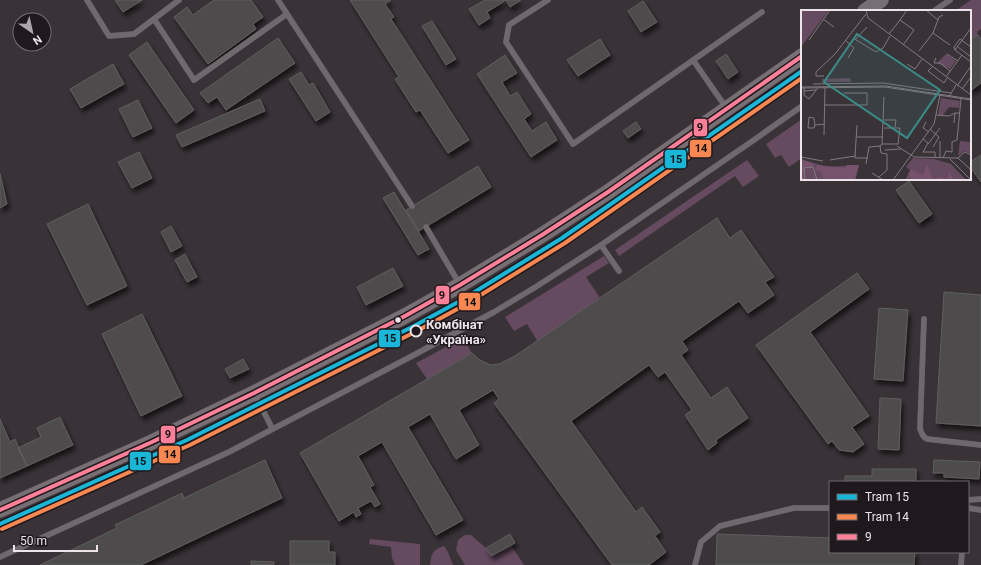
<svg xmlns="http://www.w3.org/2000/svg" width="981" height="565" viewBox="0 0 981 565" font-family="Roboto,sans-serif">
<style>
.green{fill:#664a5f}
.building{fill:#4e4c4c;stroke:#605e5e;filter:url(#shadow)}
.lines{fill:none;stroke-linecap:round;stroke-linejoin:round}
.lane-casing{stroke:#554f53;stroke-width:6}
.secondary-casing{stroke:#554f53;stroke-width:16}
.lane{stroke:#6f696d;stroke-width:5.5}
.secondary{stroke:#786f75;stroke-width:15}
.bus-1-casing{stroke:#1f191d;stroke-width:7}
.bus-1{stroke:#ff8098;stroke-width:4}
.tram-1-casing{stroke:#1f191d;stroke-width:7}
.tram-2-casing{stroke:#1f191d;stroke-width:7}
.tram-1{stroke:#1ab6d8;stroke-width:4}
.tram-2{stroke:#f88751;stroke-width:4}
.bus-dot{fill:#ece4e9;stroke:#1f191d;stroke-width:1.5}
.stop-dot{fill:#1f191d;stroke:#ece4e9;stroke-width:2}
.labels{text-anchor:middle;stroke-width:3;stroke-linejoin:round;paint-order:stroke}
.stop-label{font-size:13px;font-weight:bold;fill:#ece4e9;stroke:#1f191d;text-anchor:start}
.inset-road{fill:none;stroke:#81797e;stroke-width:1}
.view{fill:#3b8c87;fill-opacity:0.15;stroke:#3b8c87;stroke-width:2}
.inset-edge{fill:none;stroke:#ece4e9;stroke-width:2}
.line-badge{stroke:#1f191d;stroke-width:1.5}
.pale-badge-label{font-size:11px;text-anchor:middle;font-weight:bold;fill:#111}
</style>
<defs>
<filter id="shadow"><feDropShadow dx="2.5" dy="4.5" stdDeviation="2" flood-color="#0009"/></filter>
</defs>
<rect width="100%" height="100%" fill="#393237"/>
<path class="green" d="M971,0H981V29L977,32L978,35L970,40V11H955Z
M802,119V158L789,167L781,155L775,158L766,144Z
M747,160L759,176L743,187L735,176L619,256L615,250Z
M604,256L609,263L586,277L600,298L538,342L527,324L514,331L505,317Z
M463,338L472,353L427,379L416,363Z
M465,535H471L486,548L491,556L511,545L524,565H465L456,550L458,540Z
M370,539L420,544V565H395L392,558L391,547L369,544Z
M444,546L448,552L453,565H430C431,554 433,549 444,546Z"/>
<path class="building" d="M115,0H142L123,12Z
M214,0H251L263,17L253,24L256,29L208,64L174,17L187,7L193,15Z
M350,0H391L385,4L394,17L391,19L469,140L448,153L420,110L416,112L395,79L399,77Z
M485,0H521L510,7L506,0L487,12L490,18L479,25L469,9Z
M643,1L657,22L641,32L628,11Z
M432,21L456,59L446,65L422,26Z
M978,35L981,39V83L970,91V40Z
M278,38L295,63L226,110L217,97L208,103L200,93Z
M600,39L610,55L578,76L567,60Z
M147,42L194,110L176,123L129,55Z
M726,54L738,72L728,79L716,61Z
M505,55L517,73L502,82L510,96L517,92L531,114L524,119L532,131L546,122L557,140L531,157L477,74Z
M113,64L124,84L81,108L70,89Z
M301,72L309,85L313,83L330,112L316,121L289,79Z
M260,99L265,111L182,147L176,135Z
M138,100L152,128L133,137L119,109Z
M636,122L641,129L628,138L623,131Z
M139,152L152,178L132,188L118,162Z
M981,155V182L970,167V162Z
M478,166L491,187L419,231L406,210Z
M0,174L7,204L0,208Z
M909,181L932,214L919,223L896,190Z
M394,192L429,249L418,255L383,198Z
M88,204L127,286L87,305L47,224Z
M717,218L730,238L741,230L774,277L765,282L774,295L748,313L739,301L682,341L688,350L681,355L711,398L727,387L748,418L716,440L717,443L708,450L685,415L692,410L665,372L658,377L649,365L571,421L636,512L642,507L660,532L655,536L666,552L649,565H612L494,403L499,399L493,390L459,410L479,445L456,459L430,414L408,427L463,520L436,535L382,442L358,456L374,485L370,487L380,504L375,507L371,501L358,508L361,514L356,517L354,512L339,521L300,453L472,353L480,360L491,365L499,364L515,356Z
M171,226L182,246L171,252L161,232Z
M185,254L197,277L187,282L175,260Z
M393,268L403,286L366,305L357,287Z
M857,273L869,289L810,332L869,416L852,427L864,444L853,452L839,450L832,441L828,444L756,345Z
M944,292L981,295V426L936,423Z
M879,308L908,310L903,381L874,379Z
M142,314L182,396L141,416L102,334Z
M243,359L249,369L230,378L225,369Z
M880,398L901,399L899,450L878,449Z
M60,417L73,445L27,466L18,448L41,437L37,428Z
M0,419L10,442L15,439L27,466L0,478Z
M265,460L282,498L141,565H40L117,528L115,525L182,493L184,498Z
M934,460L980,462L979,479L944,477V473H933Z
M872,469H916V482H845V476H872Z
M510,534L515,543L491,556L486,548Z
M717,534L830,538V552H915L914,565H716Z
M290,541H329V552H335V565H290Z
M251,561L274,562V565H251Z"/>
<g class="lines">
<defs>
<path id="lane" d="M87,0L109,36L134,34L179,0
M278,0L412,206
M548,0L509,25L506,42L573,144L762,12
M934,11L950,0
M154,19L194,80L287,14
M693,60L727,109
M426,227L460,285
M601,245L619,271
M924,319L920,429C922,433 922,437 927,439L981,445
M254,393L272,428
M968,500L981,499
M968,508L981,510
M0,557L229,452L412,356L494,312L534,288L601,245L751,142L802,106
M695,565L701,542L720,526L794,508H830
M961,565L962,552"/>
<path id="secondary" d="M865,11L881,0
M0,510L152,442L254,393L405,316L460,285L542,235L608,192L802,56"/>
</defs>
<use href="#lane" class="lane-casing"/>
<use href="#secondary" class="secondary-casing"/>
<use href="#lane" class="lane"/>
<use href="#secondary" class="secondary"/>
<defs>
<path id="bus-1" d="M0,510L152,442L254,393L405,316L460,285L542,235L608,192L802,56"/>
</defs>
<use href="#bus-1" class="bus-1-casing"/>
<use href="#bus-1" class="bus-1"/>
<defs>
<path id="tram-1" d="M0,524L187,440L414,326L460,301L562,238L802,71"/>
<path id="tram-2" d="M2,529L190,445L417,331L463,306L565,243L802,78"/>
</defs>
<use href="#tram-1" class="tram-1-casing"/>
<use href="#tram-2" class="tram-2-casing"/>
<use href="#tram-1" class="tram-1"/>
<use href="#tram-2" class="tram-2"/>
</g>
<circle class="bus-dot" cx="398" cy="320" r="3.5"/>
<circle class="stop-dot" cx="416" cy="331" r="5.5"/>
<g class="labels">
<g class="stop-label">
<text x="426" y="329">Комбінат<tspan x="426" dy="15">«Україна»</tspan></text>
</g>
</g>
<g transform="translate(801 10)">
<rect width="170" height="170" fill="#393237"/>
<path d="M0,0H28L0,37ZM145,44L155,51L149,59L136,53ZM49,68L50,72H21V69ZM140,88L159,91L158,98L148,97L142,105H137ZM159,131L170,132V144L164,141L157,146ZM112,148L133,149L150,154L165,170H104L109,160L105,157ZM0,149L26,157L58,155L54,170H0Z" fill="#664a5f"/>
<path d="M0,149L13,154L12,157H4L2,165L4,170H0ZM16,155L44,158L46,155H58L54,170H23L20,163L23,164L14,159ZM126,155L132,169L139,167L147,170L148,161L153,170H111L108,164L110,159L122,165Z" fill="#77526d"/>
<path class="inset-road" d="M65,0L67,8L170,85M125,0L137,10M22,9L33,17M99,10L106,0M170,18L154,40L170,52M132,23L149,35M88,24L99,10L113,20L102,35M52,28L75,42L82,38L89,26M8,30L29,0M44,30L53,38L47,48M54,30L66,17M157,37L170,47M154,40L153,37L159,29L170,37M118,41L132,23L138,7L142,5M146,44L157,51M135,48L133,53H139L149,61M106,54L114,59L121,49M131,57L127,61L143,73L146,68M23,66H15V62L34,44L65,4M145,67L161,45M12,74L82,73L150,83M156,76L170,56M0,77L85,76L170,89M0,78L84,77L170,90M3,78V85L8,89L17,78M161,79L170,67M3,81L15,80M148,87L155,75M24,95H66V83H43M135,105L148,106L154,103M83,110H95L94,117M125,112L122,118L128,122M153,113L154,103H159M14,115L13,118H7L8,107L13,108L14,115L24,114M129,119L138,127L132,137M23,125L24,78M56,127H82M122,129L127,133L122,142H134V148M81,134L83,87M127,134L139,118M96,136L113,147L157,148M84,140L100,139M170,145L164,142L157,148L170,160M54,146L56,115M54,146V148H67M0,147L22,151M139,148V131M142,148L145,141L151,142V132L156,130L160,89M149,149L170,170M29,150L54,146M65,154L68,137L79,136L81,134H97L99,118H83M71,163L82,170M78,167L86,160V144L80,143L79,136M4,170L3,158L12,157L16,170M92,170L133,114L139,85"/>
<path class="view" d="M56,24L139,80L106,128L23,72Z"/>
<rect width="170" height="170" class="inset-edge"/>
</g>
<g class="line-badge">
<rect x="693" y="118" width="15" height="19" rx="4" fill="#ff8098"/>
<rect x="689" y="139" width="23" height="19" rx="4" fill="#f88751"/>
<rect x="664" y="149" width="23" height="20" rx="4" fill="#1ab6d8"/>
<rect x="435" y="285" width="15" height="20" rx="4" fill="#ff8098"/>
<rect x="458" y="292" width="23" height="19" rx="4" fill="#f88751"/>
<rect x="378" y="329" width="23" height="19" rx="4" fill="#1ab6d8"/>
<rect x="160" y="425" width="16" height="19" rx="4" fill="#ff8098"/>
<rect x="158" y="445" width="23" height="19" rx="4" fill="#f88751"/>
<rect x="129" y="451" width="23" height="20" rx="4" fill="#1ab6d8"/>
</g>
<g class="pale-badge-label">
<text x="700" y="131">9</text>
<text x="701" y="152">14</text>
<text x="676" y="163">15</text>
<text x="442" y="299">9</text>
<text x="470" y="306">14</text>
<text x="390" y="342">15</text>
<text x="168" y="438">9</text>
<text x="170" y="458">14</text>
<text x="140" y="465">15</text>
</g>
<rect x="829" y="481" width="140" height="72" fill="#1f191d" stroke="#716a6f"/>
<rect x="837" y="494" width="20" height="6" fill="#1ab6d8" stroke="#716a6f"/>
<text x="865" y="501" font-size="12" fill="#ece4e9">Tram 15</text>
<rect x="837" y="514" width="20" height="6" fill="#f88751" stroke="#716a6f"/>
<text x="865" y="521" font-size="12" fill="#ece4e9">Tram 14</text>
<rect x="837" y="534" width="20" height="6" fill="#ff8098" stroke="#716a6f"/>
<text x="865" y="541" font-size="12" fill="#ece4e9">9</text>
<g transform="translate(32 32) rotate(146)"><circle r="19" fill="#1f191d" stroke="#716a6f"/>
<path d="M0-3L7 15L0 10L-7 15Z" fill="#ada6ab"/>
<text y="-6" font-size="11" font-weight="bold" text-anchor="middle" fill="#ece4e9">N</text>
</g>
<path d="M14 545v6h83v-6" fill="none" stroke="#ece4e9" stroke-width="2"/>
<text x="20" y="545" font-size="12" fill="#ece4e9" stroke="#1f191d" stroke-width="3" paint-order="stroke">50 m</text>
</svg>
